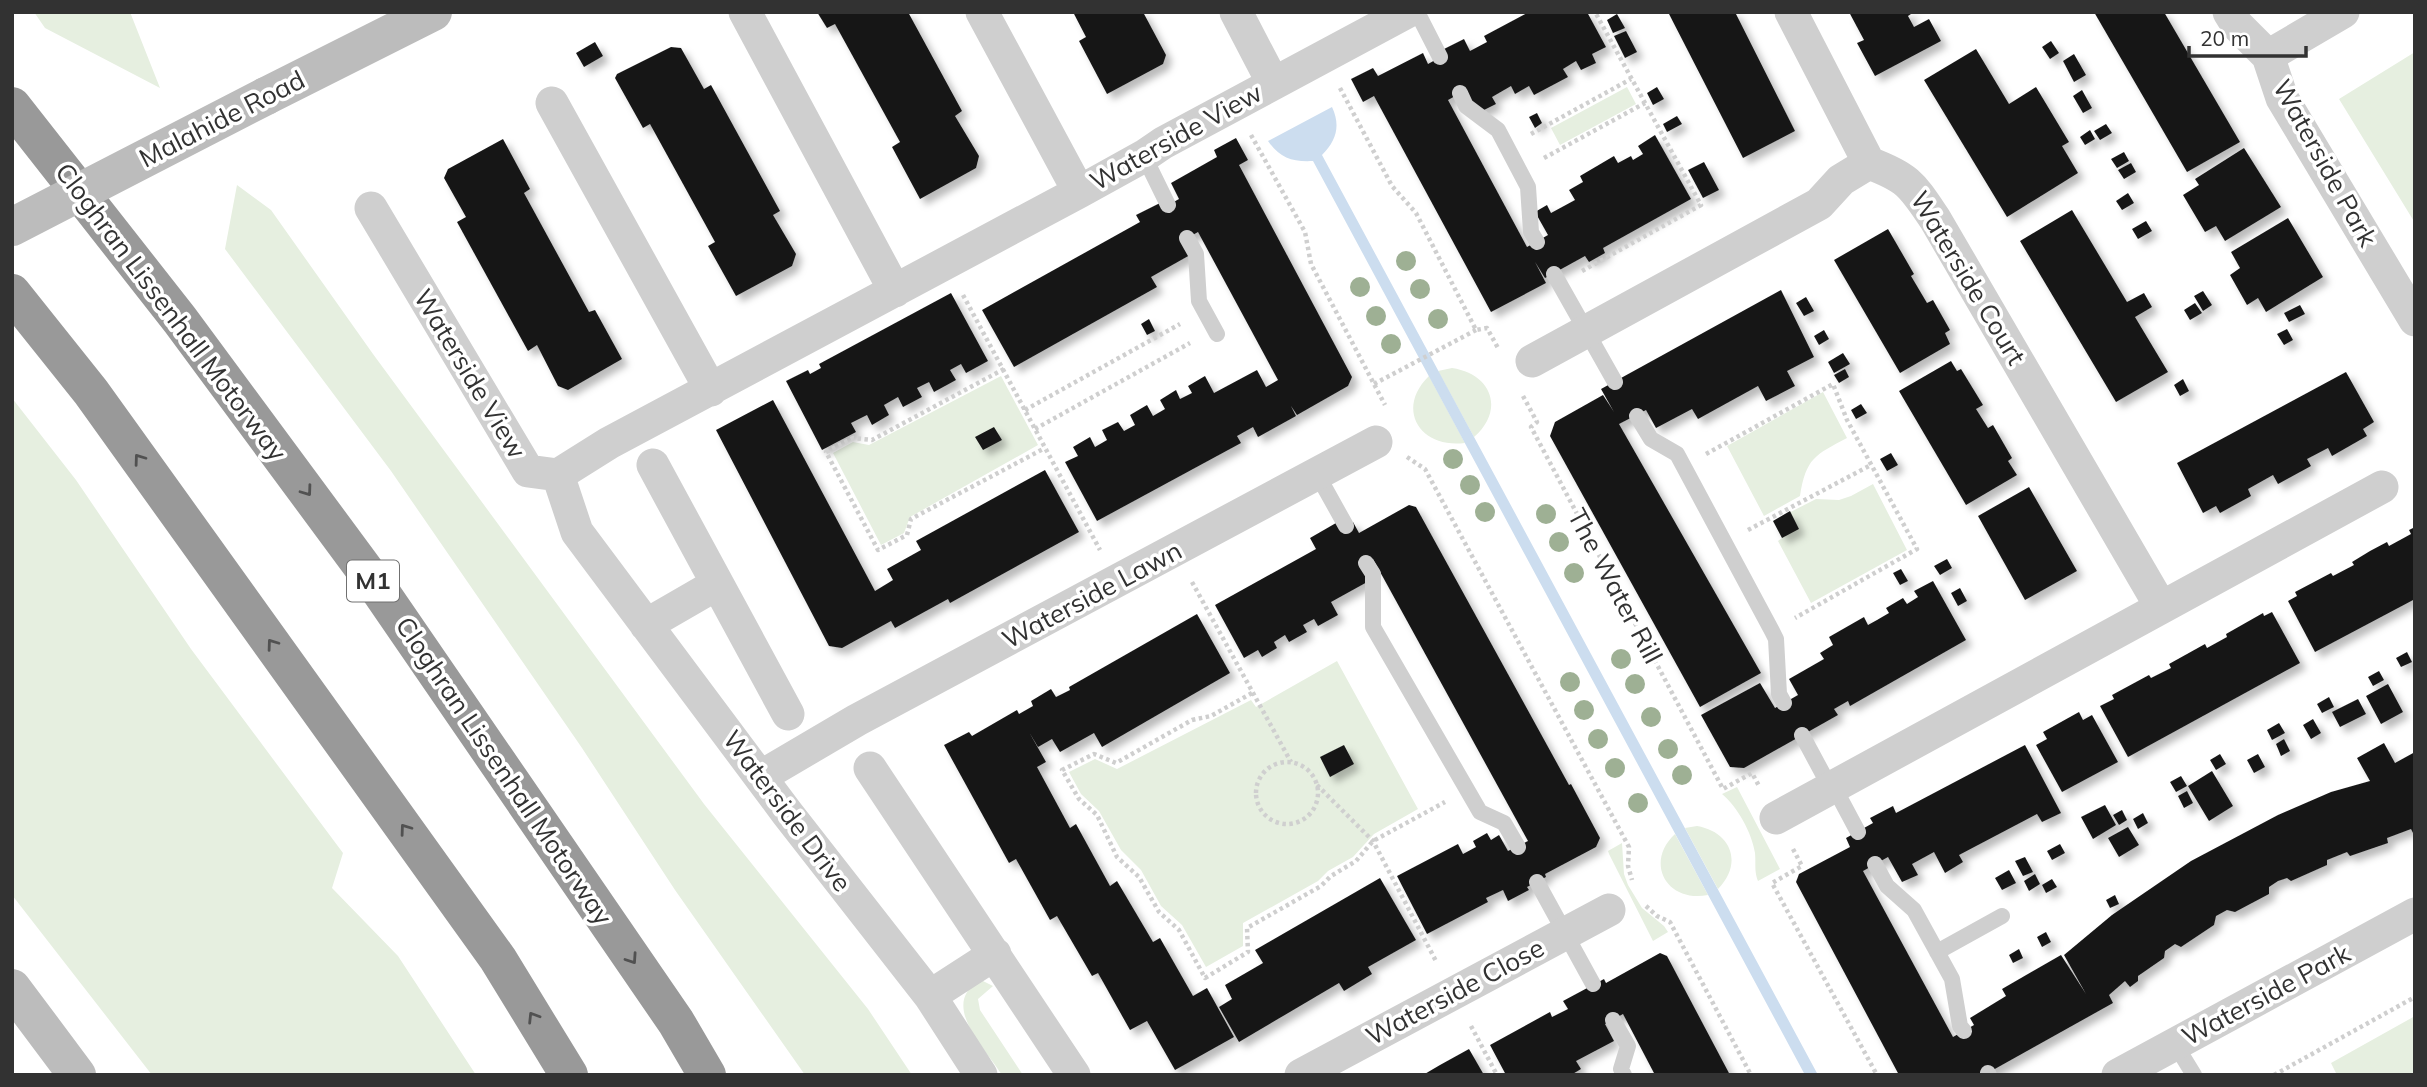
<svg xmlns="http://www.w3.org/2000/svg" width="2427" height="1087" viewBox="0 0 2427 1087" font-family="Mulish,sans-serif">
<style>
.green{fill:#e6efe0}
.water{fill:#ccddef}
.building{fill:#191919;filter:url(#shadow)}
.lines{fill:none;stroke-linecap:round;stroke-linejoin:round}
.path{stroke:#cfcfcf;stroke-width:4.5;stroke-dasharray:3.5 3.5;stroke-linecap:butt}
.lane{stroke:#cfcfcf;stroke-width:16}
.street{stroke:#cfcfcf;stroke-width:33}
.secondary{stroke:#bcbcbc;stroke-width:38}
.highway{stroke:#999;stroke-width:38}
.secondary-bridge{stroke:#bcbcbc;stroke-width:38}
.tree{fill:#9eb094}
.oneway{stroke:#515151}
.labels{text-anchor:middle;stroke-width:7;stroke-linejoin:round;paint-order:stroke}
.shield{fill:#fff;stroke:#707070;stroke-width:2}
.shield-label{font-size:24px;font-weight:bold;fill:#323232}
.street-label{font-size:26px;fill:#323232;stroke:#fff}
</style>
<defs>
<filter id="shadow"><feDropShadow dx="6" dy="6" stdDeviation="3.5" flood-color="#0004"/></filter>
</defs>
<rect width="100%" height="100%" fill="#fff"/>
<path class="green" d="M34,12H130L160,88L45,28Z
M2415,52V223L2339,99Z
M1627,87L1636,104L1560,145L1551,128Z
M237,185L271,210L373,354L704,804L868,1009L912,1075H805L675,890L582,748L391,471L225,249Z
M1452,368C1492,374 1505,410 1474,437L1438,371Z
M1001,376L1038,445L910,517L904,533L881,545L833,453L853,442L869,445Z
M1429,376L1465,443C1420,449 1395,409 1429,376Z
M1823,392L1847,438C1815,455 1806,458 1800,496L1764,516L1727,446Z
M12,398L76,480L191,649L343,853L332,888L398,956L476,1075H152L12,895Z
M1873,484L1907,550L1811,603L1778,541L1782,538L1773,521L1816,499L1839,500L1851,496Z
M1337,661L1418,809L1374,834L1353,857L1328,871L1318,881L1243,923V946L1206,967L1182,925L1161,906L1141,870L1121,850L1099,811L1081,794L1069,772L1095,759L1117,769L1251,700L1256,707Z
M1737,787L1780,869L1758,881C1754,871 1756,864 1755,853C1752,833 1737,806 1722,794Z
M1697,826C1732,832 1743,864 1718,889L1685,828Z
M1675,834L1708,895C1667,903 1644,863 1675,834Z
M1622,843L1624,874L1628,885L1642,908L1664,926L1668,932L1653,941L1609,854L1608,851Z
M981,980L993,986L978,999L980,1010L1023,1075H1002C985,1048 938,1003 981,980Z
M2415,1016V1075H2337L2331,1063Z"/>
<path class="water" d="M1332,107C1341,126 1336,141 1322,155L1818,1075H1805L1313,161C1292,162 1280,158 1268,141Z"/>
<path class="building" d="M817,12H908L962,111L955,116L979,156L976,168L920,199L892,147L900,142L835,24L827,28Z
M1073,12H1143L1166,55L1163,64L1107,94L1079,41L1086,37Z
M1529,12H1587L1606,47L1592,54L1596,63L1581,70L1576,61L1563,69L1568,77L1534,95L1529,86L1515,94L1511,86L1492,97L1496,104L1478,113L1466,90L1448,100L1527,247L1548,235L1535,212L1547,205L1551,213L1575,200L1569,190L1583,182L1580,176L1614,156L1618,163L1631,156L1633,160L1643,154L1638,146L1655,135L1691,199L1603,248L1605,253L1589,262L1585,256L1545,278L1535,262L1546,283L1491,312L1374,96L1363,102L1351,79L1373,68L1378,76L1423,53L1428,64L1446,54L1444,49L1464,39L1470,51L1487,42L1484,36Z
M1668,12H1735L1795,131L1743,158Z
M1849,12H1914L1908,16L1914,27L1929,19L1941,41L1875,76L1857,43L1864,40Z
M2094,12H2164L2240,142L2187,172Z
M1617,14L1625,28L1613,33L1607,20Z
M1626,31L1637,52L1625,58L1614,36Z
M2051,41L2059,53L2050,59L2042,47Z
M595,42L603,56L584,67L576,53Z
M671,47L681,48L704,89L711,85L780,211L773,215L796,254L792,266L736,296L708,246L715,242L650,124L643,128L615,78L617,74Z
M1976,49L2009,104L2036,87L2069,142L2062,146L2078,173L2007,217L1924,80Z
M2074,54L2086,75L2074,82L2063,61Z
M1657,87L1664,99L1653,105L1647,93Z
M2082,90L2092,108L2083,113L2073,96Z
M1537,113L1542,123L1535,128L1529,117Z
M1677,116L1682,124L1667,132L1663,124Z
M2106,124L2112,133L2100,140L2094,131Z
M2090,130L2095,139L2085,145L2080,137Z
M1236,138L1248,160L1239,165L1352,377L1348,386L1297,415L1291,406L1296,416L1258,437L1253,427L1237,436L1241,443L1097,521L1065,462L1078,456L1073,447L1090,437L1095,447L1107,440L1102,430L1118,422L1124,431L1135,425L1130,415L1147,405L1153,416L1165,409L1160,400L1176,390L1180,399L1192,393L1188,386L1205,376L1214,393L1257,370L1266,387L1278,380L1198,232L1182,241L1190,255L1151,277L1157,287L1014,367L982,310L1140,222L1136,215L1160,203L1163,208L1179,199L1171,183L1217,157L1214,150Z
M503,139L530,189L524,193L589,312L595,310L622,359L568,390L558,386L537,345L528,351L457,222L466,217L444,178L448,169Z
M2244,148L2281,207L2225,241L2216,226L2205,232L2183,195L2199,185L2195,179Z
M2124,152L2129,161L2117,168L2111,159Z
M1704,162L1719,190L1703,198L1688,170Z
M2131,163L2136,172L2124,179L2118,170Z
M2128,193L2134,203L2122,210L2116,201Z
M2072,210L2127,302L2144,293L2152,307L2135,317L2168,372L2116,402L2020,241Z
M2288,218L2323,277L2266,312L2258,298L2247,305L2230,275L2240,268L2231,252Z
M2146,221L2152,231L2138,239L2132,229Z
M1888,229L1914,274L1911,276L1927,303L1933,300L1950,330L1945,333L1950,344L1900,373L1834,260Z
M1781,290L1814,357L1787,371L1795,386L1766,401L1758,386L1698,419L1692,409L1656,428L1646,410L1619,424L1761,673L1700,707L1550,436L1555,422L1603,395L1614,412L1601,389Z
M2203,291L2212,305L2203,311L2194,296Z
M951,293L988,361L966,373L961,364L950,370L956,380L934,392L929,382L917,388L922,397L903,407L898,397L884,405L889,415L872,425L867,415L851,423L856,432L822,450L786,381L808,370L810,374L821,368L819,364Z
M1806,297L1814,311L1804,316L1796,303Z
M2195,303L2202,313L2190,320L2184,310Z
M2300,305L2305,314L2289,322L2284,313Z
M1149,319L1155,331L1147,335L1141,324Z
M2287,329L2293,340L2284,345L2277,334Z
M1824,330L1829,339L1819,345L1814,336Z
M1843,353L1850,364L1834,373L1828,362Z
M1951,361L1957,371L1961,369L1983,405L1976,409L1988,428L1993,425L2012,458L2008,461L2017,475L1966,505L1899,391Z
M1845,369L1849,377L1839,383L1834,375Z
M2346,372L2374,422L2363,429L2367,436L2332,456L2328,448L2307,459L2311,466L2278,484L2273,475L2248,489L2251,496L2220,513L2216,506L2203,513L2177,463Z
M2183,379L2189,391L2180,396L2174,385Z
M773,400L875,591L893,580L887,569L921,550L916,541L1045,470L1079,532L950,603L948,599L895,628L891,621L842,648L829,646L716,430Z
M1861,404L1867,413L1856,419L1851,410Z
M994,427L1002,440L983,450L975,437Z
M1891,453L1898,465L1887,471L1880,459Z
M2029,487L2077,571L2025,600L1978,516Z
M1409,505L1416,507L1569,785L1571,784L1600,838L1596,847L1545,874L1546,877L1527,887L1529,890L1508,901L1503,890L1486,898L1488,902L1427,934L1397,876L1458,844L1463,854L1476,847L1473,841L1487,833L1491,840L1499,835L1508,851L1528,841L1373,559L1366,563L1369,581L1331,602L1338,615L1318,626L1314,619L1303,625L1307,632L1289,642L1285,635L1274,642L1277,648L1262,657L1258,650L1244,658L1215,605L1316,549L1310,538L1336,523L1353,522L1359,533Z
M1790,511L1799,529L1782,538L1773,521Z
M2415,527V599L2315,652L2288,601L2297,596L2295,592L2314,582L2331,573L2333,576L2354,565L2352,562L2370,551L2387,542L2389,546L2411,534L2409,530Z
M1947,559L1952,568L1940,575L1934,566Z
M1901,569L1908,581L1900,585L1893,573Z
M1933,581L1966,640L1850,706L1848,701L1834,709L1838,715L1744,768L1730,767L1701,715L1760,683L1775,708L1784,703L1798,695L1789,679L1824,659L1820,653L1833,645L1829,637L1864,617L1868,625L1877,620L1889,613L1886,608L1903,598L1907,604L1918,597L1914,591Z
M1960,588L1967,601L1958,606L1951,593Z
M2272,612L2300,663L2128,757L2100,706L2114,699L2112,695L2149,675L2151,678L2171,668L2169,664L2205,644L2207,648L2227,637L2226,634L2263,613L2264,616Z
M1197,614L1230,673L1102,747L1094,733L1060,752L1052,739L1038,747L1029,732L1046,762L1037,767L1070,828L1076,824L1110,886L1117,881L1153,942L1160,938L1193,996L1207,988L1234,1037L1175,1070L1147,1021L1130,1030L1098,973L1092,976L1057,916L1050,920L1016,859L1009,863L944,745L969,732L972,736L1017,710L1019,714L1033,706L1031,701L1051,689L1056,697L1070,690L1069,687Z
M2407,652L2412,662L2401,667L2396,658Z
M2379,671L2384,680L2373,686L2368,677Z
M2388,684L2403,712L2381,724L2366,696Z
M2329,697L2334,707L2322,713L2317,704Z
M2358,699L2366,714L2340,727L2332,712Z
M2079,712L2083,720L2092,715L2118,762L2062,792L2036,745L2047,739L2043,732Z
M2313,719L2321,733L2311,739L2303,725Z
M2279,723L2285,733L2272,740L2267,730Z
M2284,739L2290,751L2281,756L2276,744Z
M2384,743L2395,763L2415,752V837L2411,829L2387,838L2388,843L2350,856L2347,852L2327,860V865L2291,881L2287,878L2278,881L2269,887V894L2235,912L2227,910L2216,916L2214,925L2181,947L2175,944L2165,951L2164,958L2138,976V981L2130,987L2125,981L2109,995L2113,1003L1984,1075H1899L1796,882L1799,874L1850,847L1846,838L1873,823L1870,818L1893,806L1896,813L2025,745L2061,813L2042,822L2037,814L1959,855L1963,862L1945,873L1934,852L1912,864L1918,875L1902,882L1888,857L1863,871L1953,1037L1974,1025L1970,1018L2006,996L2002,989L2061,955L2086,994L2064,955L2112,915L2191,861L2278,815L2331,792L2370,781L2357,758Z
M1344,745L1354,764L1330,777L1320,757Z
M2220,754L2226,764L2216,770L2210,760Z
M2258,754L2265,767L2254,773L2247,760Z
M2212,771L2233,806L2209,821L2188,786Z
M2181,776L2187,786L2176,792L2170,782Z
M2187,791L2193,803L2184,808L2178,796Z
M2105,805L2116,825L2093,839L2081,817Z
M2122,810L2127,820L2119,825L2113,815Z
M2143,813L2148,823L2138,829L2133,819Z
M2128,827L2139,845L2119,857L2108,838Z
M2060,844L2065,853L2052,860L2047,851Z
M2025,857L2033,872L2023,876L2015,861Z
M2009,870L2016,883L2002,890L1995,878Z
M2035,874L2040,884L2029,891L2024,881Z
M1380,878L1416,940L1368,967L1372,974L1344,991L1339,983L1239,1042L1219,1007L1232,999L1225,985L1263,963L1255,950Z
M2052,879L2057,887L2046,893L2042,885Z
M2115,895L2119,904L2110,908L2106,900Z
M2046,932L2051,942L2042,947L2037,937Z
M2019,949L2023,958L2013,963L2009,955Z
M1660,953L1667,956L1730,1075H1655L1623,1014L1605,1024L1614,1041L1576,1061L1581,1069L1571,1075H1506L1490,1045L1550,1012L1552,1017L1568,1009L1563,1001L1604,979L1606,983Z
M1469,1049L1484,1075H1423L1440,1065Z"/>
<g class="lines">
<path class="path" d="M1340,88L1392,186L1416,213L1476,330L1487,328L1498,348
M1531,134L1631,79
M1251,135L1305,232L1311,264L1385,405
M1544,158L1645,103
M1582,271L1701,205L1595,12
M963,295L1100,550
M1004,369L872,440L853,438L826,452L878,550L907,535L911,519L1045,448
M1374,384L1476,330
M1523,396L1537,422L1531,427L1723,789L1752,773L1759,786
M1025,410L1180,324
M1035,429L1190,343
M1706,454L1833,384L1847,420L1917,549L1795,618
M1407,457L1425,469L1629,847L1628,866L1632,880
M1748,530L1871,465
M1192,582L1291,762
M1252,693L1211,716L1192,720L1116,763L1094,754L1062,770L1079,799L1097,815L1117,857L1139,877L1159,912L1179,930L1205,978L1248,952L1247,928L1321,886L1331,876L1356,861L1373,841L1445,802
M1256 793a31 31 0 1 1 62 0a31 31 0 1 1-62 0Z
M1317,785L1373,841L1437,963
M1793,849L1802,866L1772,883L1877,1075
M1646,906L1657,916L1670,922L1751,1075
M1471,1026L1497,1075
M2274,1075L2415,997"/>
<path class="lane" d="M1417,12L1440,57
M1460,93L1466,106L1498,130L1528,187L1531,232L1537,242
M1144,156L1168,205
M1187,238L1196,254L1199,301L1217,334
M1554,274L1615,382
M1637,416L1651,439L1677,454L1772,631L1776,639L1779,694L1784,703
M1317,474L1346,526
M1366,563L1373,574V627L1480,812L1504,823L1518,847
M1802,735L1831,789
M1834,787L1858,832
M1875,864L1887,886L1914,910L1952,979L1960,1026L1964,1031
M1537,882L1593,984
M1937,952L2002,916
M1613,1020L1628,1046L1621,1069L1624,1075
M2175,1044L2194,1075
M1988,1073L1989,1075"/>
<path class="street" d="M745,12L895,291
M982,12L1079,192
M1236,12L1273,83
M1791,12L1869,163
M2229,12L2237,25L2268,56L2282,98L2415,320
M2268,56L2343,12
M552,103L711,390
M371,208L528,471L558,475L609,443L1079,192L1144,156L1163,143L1407,12
M1532,361L1819,204L1841,180L1869,163C1909,178 1912,185 1935,219L2161,607
M653,465L788,714
M558,475L577,532L787,813L930,996L981,1075
M646,625L717,584
M870,768L1074,1075
M760,777L857,720L1376,442
M1776,818L2382,487
M930,996L995,954
M1301,1075L1609,910
M2118,1075L2415,914"/>
<path class="secondary" d="M266,96L433,12
M12,988L77,1075"/>
<path class="highway" d="M12,106L180,320L378,588L676,1022L707,1075
M12,293L91,392L498,959L569,1075"/>
<path class="secondary-bridge" d="M12,227L266,96"/>
</g>
<g class="tree">
<circle cx="1406" cy="261" r="10"/>
<circle cx="1360" cy="287" r="10"/>
<circle cx="1420" cy="289" r="10"/>
<circle cx="1376" cy="316" r="10"/>
<circle cx="1438" cy="319" r="10"/>
<circle cx="1391" cy="344" r="10"/>
<circle cx="1453" cy="459" r="10"/>
<circle cx="1470" cy="485" r="10"/>
<circle cx="1485" cy="512" r="10"/>
<circle cx="1546" cy="514" r="10"/>
<circle cx="1559" cy="542" r="10"/>
<circle cx="1574" cy="573" r="10"/>
<circle cx="1621" cy="659" r="10"/>
<circle cx="1570" cy="682" r="10"/>
<circle cx="1635" cy="684" r="10"/>
<circle cx="1584" cy="710" r="10"/>
<circle cx="1651" cy="717" r="10"/>
<circle cx="1598" cy="739" r="10"/>
<circle cx="1668" cy="749" r="10"/>
<circle cx="1615" cy="768" r="10"/>
<circle cx="1682" cy="775" r="10"/>
<circle cx="1638" cy="803" r="10"/>
</g>
<defs><path id="oneway-chevron" d="M-2-3.5L2.5 0L-2 3.5" fill="none" stroke-width="1.6" stroke-linecap="round" stroke-linejoin="round" transform="scale(1.75)"/></defs>
<g class="oneway">
<use href="#oneway-chevron" transform="translate(139 459) rotate(-126)"/>
<use href="#oneway-chevron" transform="translate(307 491) rotate(54)"/>
<use href="#oneway-chevron" transform="translate(272 644) rotate(-126)"/>
<use href="#oneway-chevron" transform="translate(405 829) rotate(-126)"/>
<use href="#oneway-chevron" transform="translate(632 959) rotate(56)"/>
<use href="#oneway-chevron" transform="translate(533 1017) rotate(-122)"/>
</g>
<g class="labels">
<rect class="shield" x="347" y="560.5" width="52" height="41" rx="5"/>
<g class="shield-label">
<text x="373" y="589">M1</text>
</g>
<g class="street-label">
<text transform="translate(222 119) rotate(-27)" y="9">Malahide Road</text>
<text transform="translate(1176 137) rotate(-29)" y="9">Waterside View</text>
<text transform="translate(2325 163) rotate(61)" y="9">Waterside Park</text>
<text transform="translate(1968 278) rotate(59)" y="9">Waterside Court</text>
<text transform="translate(171 312) rotate(53)" y="9">Cloghran Lissenhall Motorway</text>
<text transform="translate(470 374) rotate(59)" y="9">Waterside View</text>
<text transform="translate(1615 586) rotate(62)" y="9">The Water Rill</text>
<text transform="translate(1092 595) rotate(-28)" y="9">Waterside Lawn</text>
<text transform="translate(504 771) rotate(56)" y="9">Cloghran Lissenhall Motorway</text>
<text transform="translate(787 811) rotate(53)" y="9">Waterside Drive</text>
<text transform="translate(1455 992) rotate(-28)" y="9">Waterside Close</text>
<text transform="translate(2266 995) rotate(-28)" y="9">Waterside Park</text>
</g>
</g>
<rect width="2427" height="1087" fill="none" stroke="#323232" stroke-width="28"/>
<path d="M2189 46v10h117v-10" fill="none" stroke="#323232" stroke-width="3.5"/>
<text x="2200" y="46" font-size="21" fill="#323232" stroke="#ffffff" stroke-width="5" paint-order="stroke">20 m</text>
</svg>
